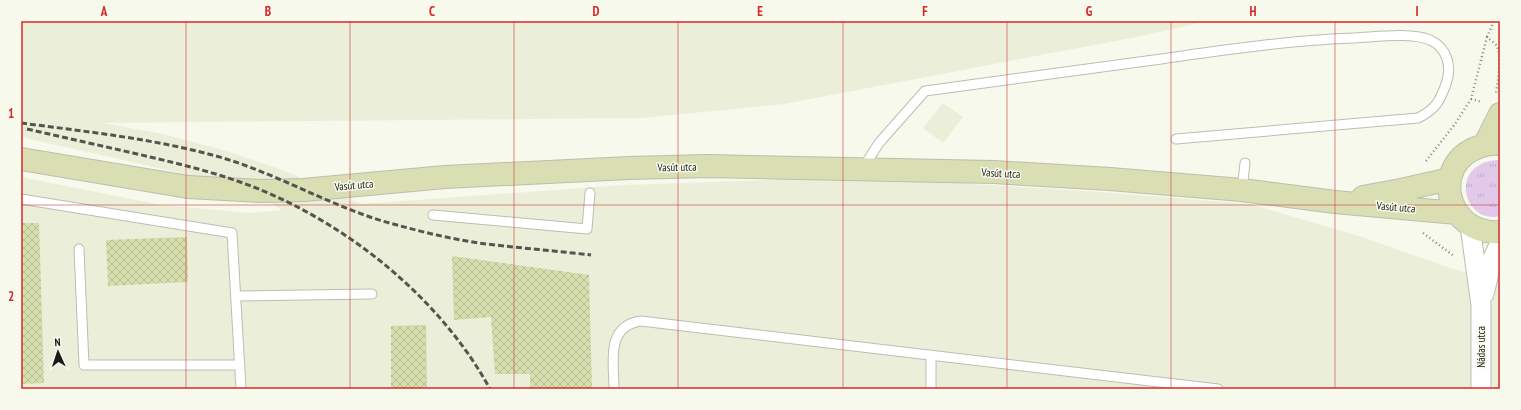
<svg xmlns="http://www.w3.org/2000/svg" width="1521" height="410" viewBox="0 0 1521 410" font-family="'PT Sans Narrow',sans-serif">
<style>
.built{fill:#ebefda}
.grass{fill:url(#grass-tufts)}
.building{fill:url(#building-cross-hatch)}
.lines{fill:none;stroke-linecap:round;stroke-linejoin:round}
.lane-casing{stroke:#bbbeb1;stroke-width:11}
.street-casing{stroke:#bbbeb1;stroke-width:21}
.secondary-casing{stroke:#bbbeb1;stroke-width:24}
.path{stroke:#84867d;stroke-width:2.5;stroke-dasharray:1 3;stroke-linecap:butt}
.lane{stroke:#fff;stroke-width:9}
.street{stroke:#fff;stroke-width:19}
.secondary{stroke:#dadeb3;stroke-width:22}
.rail{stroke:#54554e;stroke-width:3;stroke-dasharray:6 3;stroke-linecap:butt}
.grid{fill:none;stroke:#d62828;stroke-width:1;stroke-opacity:0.55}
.labels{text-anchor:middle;stroke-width:3;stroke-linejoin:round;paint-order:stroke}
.street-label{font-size:11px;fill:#1b1c17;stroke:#f6f9eb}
.neatline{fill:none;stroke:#d62828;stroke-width:1.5}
.grid-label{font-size:13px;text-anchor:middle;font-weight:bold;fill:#d62828}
</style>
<defs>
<pattern id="grass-tufts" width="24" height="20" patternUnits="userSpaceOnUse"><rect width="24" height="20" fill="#e2c9ea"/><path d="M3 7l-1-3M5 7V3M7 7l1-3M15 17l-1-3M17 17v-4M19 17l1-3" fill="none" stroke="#c1acc8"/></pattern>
<pattern id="building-cross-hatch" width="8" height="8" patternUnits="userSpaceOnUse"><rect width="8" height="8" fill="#d5deac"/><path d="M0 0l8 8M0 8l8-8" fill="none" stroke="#b6be93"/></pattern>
</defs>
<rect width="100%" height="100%" fill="#f6f9eb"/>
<path class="built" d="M21,21H1209L1131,38L784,104L642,118L103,123L163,134L223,150L283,170L361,204L624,185L859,177L1101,192L1250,204L1359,236L1459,271L1500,279V389H21V177L161,205L250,213L282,210L269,202L231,187L167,170L21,137Z
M943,103L963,117L943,143L923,128Z"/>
<path class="grass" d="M1497,160L1500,161V216C1464,225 1447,164 1497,160Z"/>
<path class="building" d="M21,223H39L44,383L21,384Z
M187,237L188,282L108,286L106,240Z
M452,256L589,275L592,389H530V374H495L491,317L454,320Z
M426,325L427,389H391V326Z"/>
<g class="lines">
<defs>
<path id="lane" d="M863,168L879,143L925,91C1004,80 1082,70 1161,59C1225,50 1290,40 1355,38C1376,37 1410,32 1430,40C1448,48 1452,68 1446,84C1440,101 1435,110 1418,118L1176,139
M1242,190L1245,163
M21,199L232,233L241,389
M433,215L587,229L590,193
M79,249L84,365H240
M236,296L372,294
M931,355V389
M614,389C614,363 605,326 641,321L1218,389"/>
<path id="street" d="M1470,226L1481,305V389
M1484,294L1492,260L1500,243"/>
<path id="secondary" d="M1485,144L1500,114
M1500,144C1493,143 1486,144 1479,147C1430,163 1445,236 1500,232
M21,159L188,187L261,191L303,190L445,177L629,168L707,166L993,172L1110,179L1242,190L1335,202L1457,213
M1363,197L1401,190L1450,179"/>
</defs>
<use href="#lane" class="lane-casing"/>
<use href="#street" class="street-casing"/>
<use href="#secondary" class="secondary-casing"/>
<path class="path" d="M1487,37L1494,21
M1471,99L1482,102
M1426,161L1455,124L1471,99L1487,37C1490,40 1495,43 1497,46C1502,57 1498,81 1496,93
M1423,233L1454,256"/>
<use href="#lane" class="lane"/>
<use href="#street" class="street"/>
<use href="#secondary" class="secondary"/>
<path class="rail" d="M21,123C89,132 157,139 223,158C283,176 337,210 397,225C426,233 456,240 486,244C521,248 556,251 591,255
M27,129C62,137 98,145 133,153C176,163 220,173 261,190C353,228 442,301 490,389"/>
</g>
<path class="grid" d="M186,21V389M350,21V389M514,21V389M678,21V389M843,21V389M1007,21V389M1171,21V389M1335,21V389M21,205H1500"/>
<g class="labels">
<g class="street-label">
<text transform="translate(677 167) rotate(-1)" y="4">Vasút utca</text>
<text transform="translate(1001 173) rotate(3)" y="4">Vasút utca</text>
<text transform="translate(354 185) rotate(-5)" y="4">Vasút utca</text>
<text transform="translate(1396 207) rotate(5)" y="4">Vasút utca</text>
<text transform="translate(1481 347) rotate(-90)" y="4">Nádas utca</text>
</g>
</g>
<rect width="1521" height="410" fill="none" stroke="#f6f9eb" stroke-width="44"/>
<g transform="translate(58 352) rotate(357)" stroke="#f6f9eb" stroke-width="3" paint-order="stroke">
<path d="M0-3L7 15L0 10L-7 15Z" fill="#1b1c17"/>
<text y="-6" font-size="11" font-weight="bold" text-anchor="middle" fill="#1b1c17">N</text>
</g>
<rect x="22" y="22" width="1477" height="366" class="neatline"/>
<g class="grid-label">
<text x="104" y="16">A</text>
<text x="268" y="16">B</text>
<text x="432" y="16">C</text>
<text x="596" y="16">D</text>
<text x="760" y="16">E</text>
<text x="925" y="16">F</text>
<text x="1089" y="16">G</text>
<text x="1253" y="16">H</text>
<text x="1417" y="16">I</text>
<text x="11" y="118">1</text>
<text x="11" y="301">2</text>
</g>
</svg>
